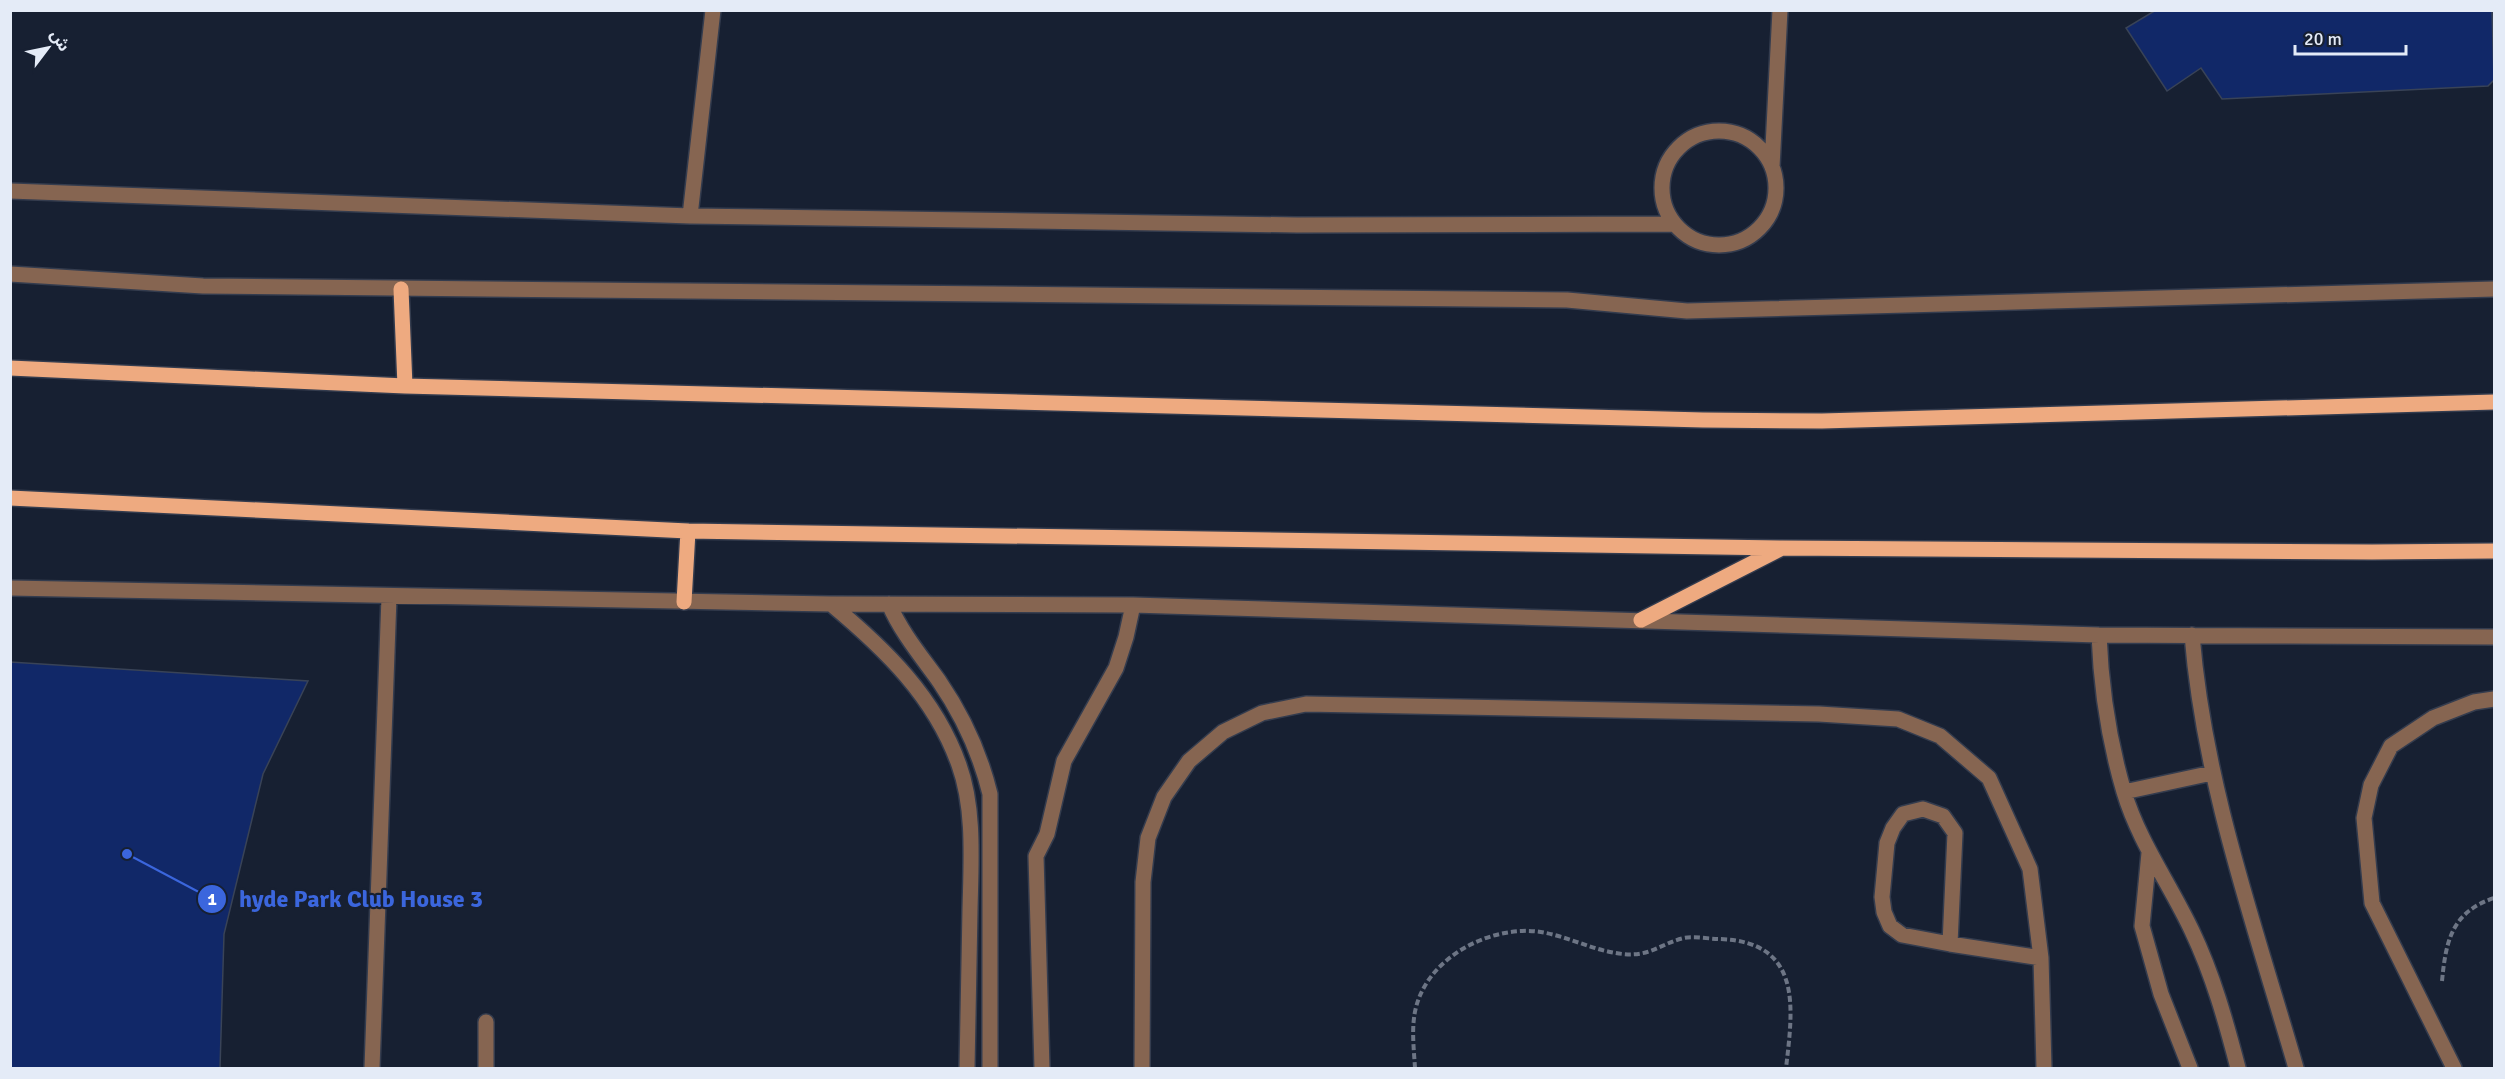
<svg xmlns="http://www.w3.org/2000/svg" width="2505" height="1079" viewBox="0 0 2505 1079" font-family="Signika,'Noto Sans Arabic',sans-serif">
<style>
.building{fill:#112868;stroke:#394357;stroke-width:1.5}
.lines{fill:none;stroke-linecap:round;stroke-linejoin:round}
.minor-casing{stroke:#343c4e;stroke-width:18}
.major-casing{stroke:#343c4e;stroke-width:18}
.path{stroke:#6d7585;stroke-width:4;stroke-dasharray:6 3;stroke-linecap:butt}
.minor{stroke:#866551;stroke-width:15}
.major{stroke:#eeaa80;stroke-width:15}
.leader{fill:none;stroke:#3b66dd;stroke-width:2}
.callout-dot{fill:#3b66dd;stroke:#172032;stroke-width:2}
.mark-label{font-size:18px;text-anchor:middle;font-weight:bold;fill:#fff}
.callout-label{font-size:24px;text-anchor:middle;font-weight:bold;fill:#3b66dd;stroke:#172032;stroke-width:4.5;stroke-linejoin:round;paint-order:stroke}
</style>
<rect width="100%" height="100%" fill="#172032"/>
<path class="building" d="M2156,10H2492L2494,80L2488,86L2222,99L2201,68L2167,91L2126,28Z
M10,662L308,681L263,774L224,934L220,1068H10Z"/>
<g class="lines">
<defs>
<path id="minor" d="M1662 188a57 57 0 1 1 114 0a57 57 0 1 1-114 0Z
M1772,167L1780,10
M10,191L690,216L1297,225L1675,224
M690,216L713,10
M10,274L203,286L1567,300L1687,311L2494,289
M10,588L831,604L1133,605L2099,635L2494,637
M831,604C885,649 935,697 959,765C975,809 971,863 970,910C969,963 968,1016 967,1068
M889,604C901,632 921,656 939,681C963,716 980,753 990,794V1068
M2099,635C2101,687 2109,741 2124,792C2139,842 2170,884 2192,931C2213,975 2226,1022 2238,1068
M2192,635C2204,784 2255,926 2296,1068
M2124,792L2212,773
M2149,853L2142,926L2161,994L2190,1068
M1950,944L1955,833L1943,816L1923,809L1903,814L1893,828L1887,843L1882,897L1884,912L1890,926L1902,935L1950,944L2041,958
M372,1068L389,597
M486,1068V1022
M1042,1068L1036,856L1047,834L1064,761L1116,668L1126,637L1133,605
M1142,1068L1143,882L1148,838L1164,797L1189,761L1223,732L1262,713L1306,704L1819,714L1898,719L1940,736L1989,778L2030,869L2041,958L2044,1068
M2454,1068L2372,903L2364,818L2371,785L2391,746L2433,718L2474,702L2494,699"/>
<path id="major" d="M401,289L405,386
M10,368L405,386L1703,420L1822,421L2494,402
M10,498L688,531L1782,548L2372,552L2494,551
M684,602L688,531
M1641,620L1780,549"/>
</defs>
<use href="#minor" class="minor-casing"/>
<use href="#major" class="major-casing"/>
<path class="path" d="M2442,981C2446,940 2452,912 2494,898
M1415,1068C1414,1052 1412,1034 1414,1018C1420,967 1473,933 1522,931C1557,929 1589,951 1623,954C1650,957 1662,943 1684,938C1695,936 1709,939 1720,939C1803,942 1793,1008 1786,1068"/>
<use href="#minor" class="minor"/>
<use href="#major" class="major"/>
</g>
<path class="leader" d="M127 854L212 899"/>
<g class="callout-dot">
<circle cx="127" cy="854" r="6"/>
<circle cx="212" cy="899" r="15"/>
</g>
<g class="mark-label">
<text x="212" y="905">1</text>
</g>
<g class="callout-label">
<text x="361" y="907">hyde Park Club House 3</text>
</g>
<rect width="2505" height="1079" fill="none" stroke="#e4ebf7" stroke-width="24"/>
<g transform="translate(48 48) rotate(58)" stroke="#172032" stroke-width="4.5" paint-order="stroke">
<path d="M0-4.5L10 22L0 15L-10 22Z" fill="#e4ebf7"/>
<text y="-9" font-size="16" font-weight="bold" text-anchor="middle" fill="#e4ebf7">ش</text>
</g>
<path d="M2295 45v9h111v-9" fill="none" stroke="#e4ebf7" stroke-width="3"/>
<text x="2304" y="45" font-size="18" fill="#e4ebf7" stroke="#172032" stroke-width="4.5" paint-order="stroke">20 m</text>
</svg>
